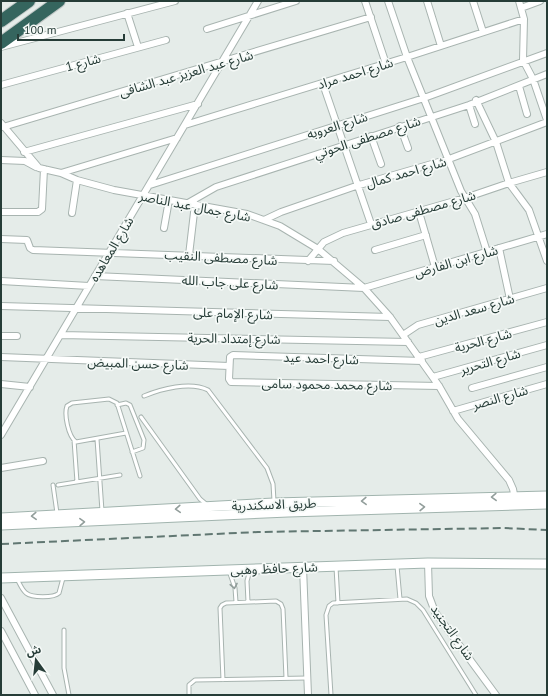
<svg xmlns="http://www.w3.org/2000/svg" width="548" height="696" viewBox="0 0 548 696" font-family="'PT Sans','Noto Sans Arabic',sans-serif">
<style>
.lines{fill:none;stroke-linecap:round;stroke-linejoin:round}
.lane-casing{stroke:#a8b4b0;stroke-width:5}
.street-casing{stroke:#a8b4b0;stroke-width:8}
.secondary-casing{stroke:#a1b4ae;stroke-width:11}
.highway-casing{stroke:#c2c8c7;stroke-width:14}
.lane{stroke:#fff;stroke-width:3}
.street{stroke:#fff;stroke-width:6}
.secondary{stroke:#fff;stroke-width:9}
.highway{stroke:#35655e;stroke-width:12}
.rail{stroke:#617772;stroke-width:2;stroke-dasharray:8 4;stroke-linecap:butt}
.oneway{stroke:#929e9b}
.labels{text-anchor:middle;stroke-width:3.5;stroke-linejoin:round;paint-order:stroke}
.street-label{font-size:13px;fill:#263c37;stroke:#f5f9f7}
</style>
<rect width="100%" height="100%" fill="#e5ece9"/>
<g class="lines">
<defs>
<path id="lane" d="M144,396C161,389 190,381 208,390L267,468L273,484L274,501
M117,405L126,403L130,405L144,440L143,448L132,452
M141,417L200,499L206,504
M126,433L76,442C68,436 64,414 67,406L72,403L109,399L117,403L140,476
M97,439L102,511
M74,440L77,482
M53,485L57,513
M58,485L120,475
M397,566L400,599
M336,567L338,603
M229,571L235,588L236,602
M17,579C20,584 22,590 26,593C32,598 54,598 59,593L63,578
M248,602L247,581L250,570
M64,630V668L69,695
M223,680L220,608L222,605L226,603L276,601L281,604L283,609L286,678
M189,695V685L195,680L307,678
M331,695L326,615L329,606L333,603L407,599L416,603L423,610L476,695"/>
<path id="street" d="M365,1L386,64
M388,1L407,57L461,191L475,214L487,252
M427,1L441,46
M473,1L483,32
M519,1L524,19L523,60L533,79L547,120
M521,8L540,1
M127,13L138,47
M207,29L296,1
M1,47L175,1
M323,84L371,224
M1,85L166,40
M519,86L527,114
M476,100L496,142L509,183L529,210L547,261
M469,105L475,124
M1,123L39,168L61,173L77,180L114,190L247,214L280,226L318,249L364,288L390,317L439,386L458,419L509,480L513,489L515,499
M1,125L3,127L371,17
M185,125L407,57L524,19
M400,126L408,148
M371,136L381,164
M24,152L198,104
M1,160L25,161L36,167
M61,173L177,138
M150,185L424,98L547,53
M188,203L216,187L469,105L547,74
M1,212H38L42,209L44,169
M419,212L435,267
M72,213L77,180
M264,220L281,212L356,186L449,159L547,122
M164,228L169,200
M1,239L27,240L30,248L33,250L334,261
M499,248L510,299
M375,250L426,235
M189,255L195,204
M308,261L324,242L343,233L465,198L509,183L547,172
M95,276L364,288L547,234
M1,281L89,286
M1,306L390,317
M61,335L408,342
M403,335L418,325L547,288
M1,336H17
M1,357L229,366
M419,357L547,322
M422,361L233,355L230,357L229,379L231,382L439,386
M433,377L547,345
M1,384L30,387
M472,388L547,367
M453,411L547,384
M1,435L258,1
M1,468L43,461
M428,563L429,596L435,612L496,695
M303,567L308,695
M1,598L53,695
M1,631L35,695"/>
<path id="secondary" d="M1,518L274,503L547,496
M1,525L288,512L547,504
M1,578L428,563L547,564"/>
<path id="highway" d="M1,21L29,1
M1,43L59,1"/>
</defs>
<use href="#lane" class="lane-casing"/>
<use href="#street" class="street-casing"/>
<use href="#secondary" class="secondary-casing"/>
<use href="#highway" class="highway-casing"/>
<use href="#lane" class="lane"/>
<use href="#street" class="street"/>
<use href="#secondary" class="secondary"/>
<use href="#highway" class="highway"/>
<path class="rail" d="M1,544L258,532L504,528L547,530"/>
</g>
<defs><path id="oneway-chevron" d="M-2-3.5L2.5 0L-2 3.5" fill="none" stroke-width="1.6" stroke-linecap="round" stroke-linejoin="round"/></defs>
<g class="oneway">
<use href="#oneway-chevron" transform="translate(494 497) rotate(178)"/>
<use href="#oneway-chevron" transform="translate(364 501) rotate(178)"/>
<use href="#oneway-chevron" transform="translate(422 507) rotate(-2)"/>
<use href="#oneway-chevron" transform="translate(178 509) rotate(176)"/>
<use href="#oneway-chevron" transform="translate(34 516) rotate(177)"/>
<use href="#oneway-chevron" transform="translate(82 522) rotate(-2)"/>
<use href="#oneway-chevron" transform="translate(234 586) rotate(79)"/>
</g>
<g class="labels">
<g class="street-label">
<text transform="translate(83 62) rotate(-15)" y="5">شارع 1</text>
<text transform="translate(186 73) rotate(-16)" y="5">شارع عبد العزيز عبد الشافى</text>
<text transform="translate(355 73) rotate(-17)" y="5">شارع احمد مراد</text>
<text transform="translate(337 125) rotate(-17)" y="5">شارع العروبه</text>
<text transform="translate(367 137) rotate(-18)" y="5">شارع مصطفى الحوتي</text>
<text transform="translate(406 172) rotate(-16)" y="5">شارع احمد كمال</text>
<text transform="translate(195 206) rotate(11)" y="5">شارع جمال عبد الناصر</text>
<text transform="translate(423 209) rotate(-16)" y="5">شارع مصطفى صادق</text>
<text transform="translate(111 249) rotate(-59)" y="5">شارع المعاهده</text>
<text transform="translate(221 257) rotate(3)" y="5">شارع مصطفى النقيب</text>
<text transform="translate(456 261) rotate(-16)" y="5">شارع ابن الفارض</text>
<text transform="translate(230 282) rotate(3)" y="5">شارع على جاب الله</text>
<text transform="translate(474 309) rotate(-16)" y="5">شارع سعد الدين</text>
<text transform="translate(233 313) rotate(2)" y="5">شارع الإمام على</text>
<text transform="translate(234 338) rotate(1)" y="5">شارع إمتداد الحرية</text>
<text transform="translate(483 340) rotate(-15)" y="5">شارع الحرية</text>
<text transform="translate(321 358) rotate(2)" y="5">شارع احمد عيد</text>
<text transform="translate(490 361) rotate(-16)" y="5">شارع التحرير</text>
<text transform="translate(138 363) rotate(2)" y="5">شارع حسن المبيض</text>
<text transform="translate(327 384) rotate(1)" y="5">شارع محمد محمود سامى</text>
<text transform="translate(500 397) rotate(-16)" y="5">شارع النصر</text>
<text transform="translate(274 504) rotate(-2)" y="5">طريق الاسكندرية</text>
<text transform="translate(274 568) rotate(-2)" y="5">شارع حافظ وهبى</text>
<text transform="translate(453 632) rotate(55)" y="5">شارع التجنيد</text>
</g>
</g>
<rect width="548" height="696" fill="none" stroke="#263c37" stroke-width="4"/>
<g transform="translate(36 660) rotate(345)" stroke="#f5f9f7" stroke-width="3" paint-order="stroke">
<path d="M0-3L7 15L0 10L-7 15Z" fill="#263c37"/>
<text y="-6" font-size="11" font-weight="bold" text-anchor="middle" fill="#263c37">ش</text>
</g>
<path d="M18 34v6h106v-6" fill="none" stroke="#263c37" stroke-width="2"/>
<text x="24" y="34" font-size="12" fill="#263c37" stroke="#f5f9f7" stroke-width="3" paint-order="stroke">100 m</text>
</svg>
